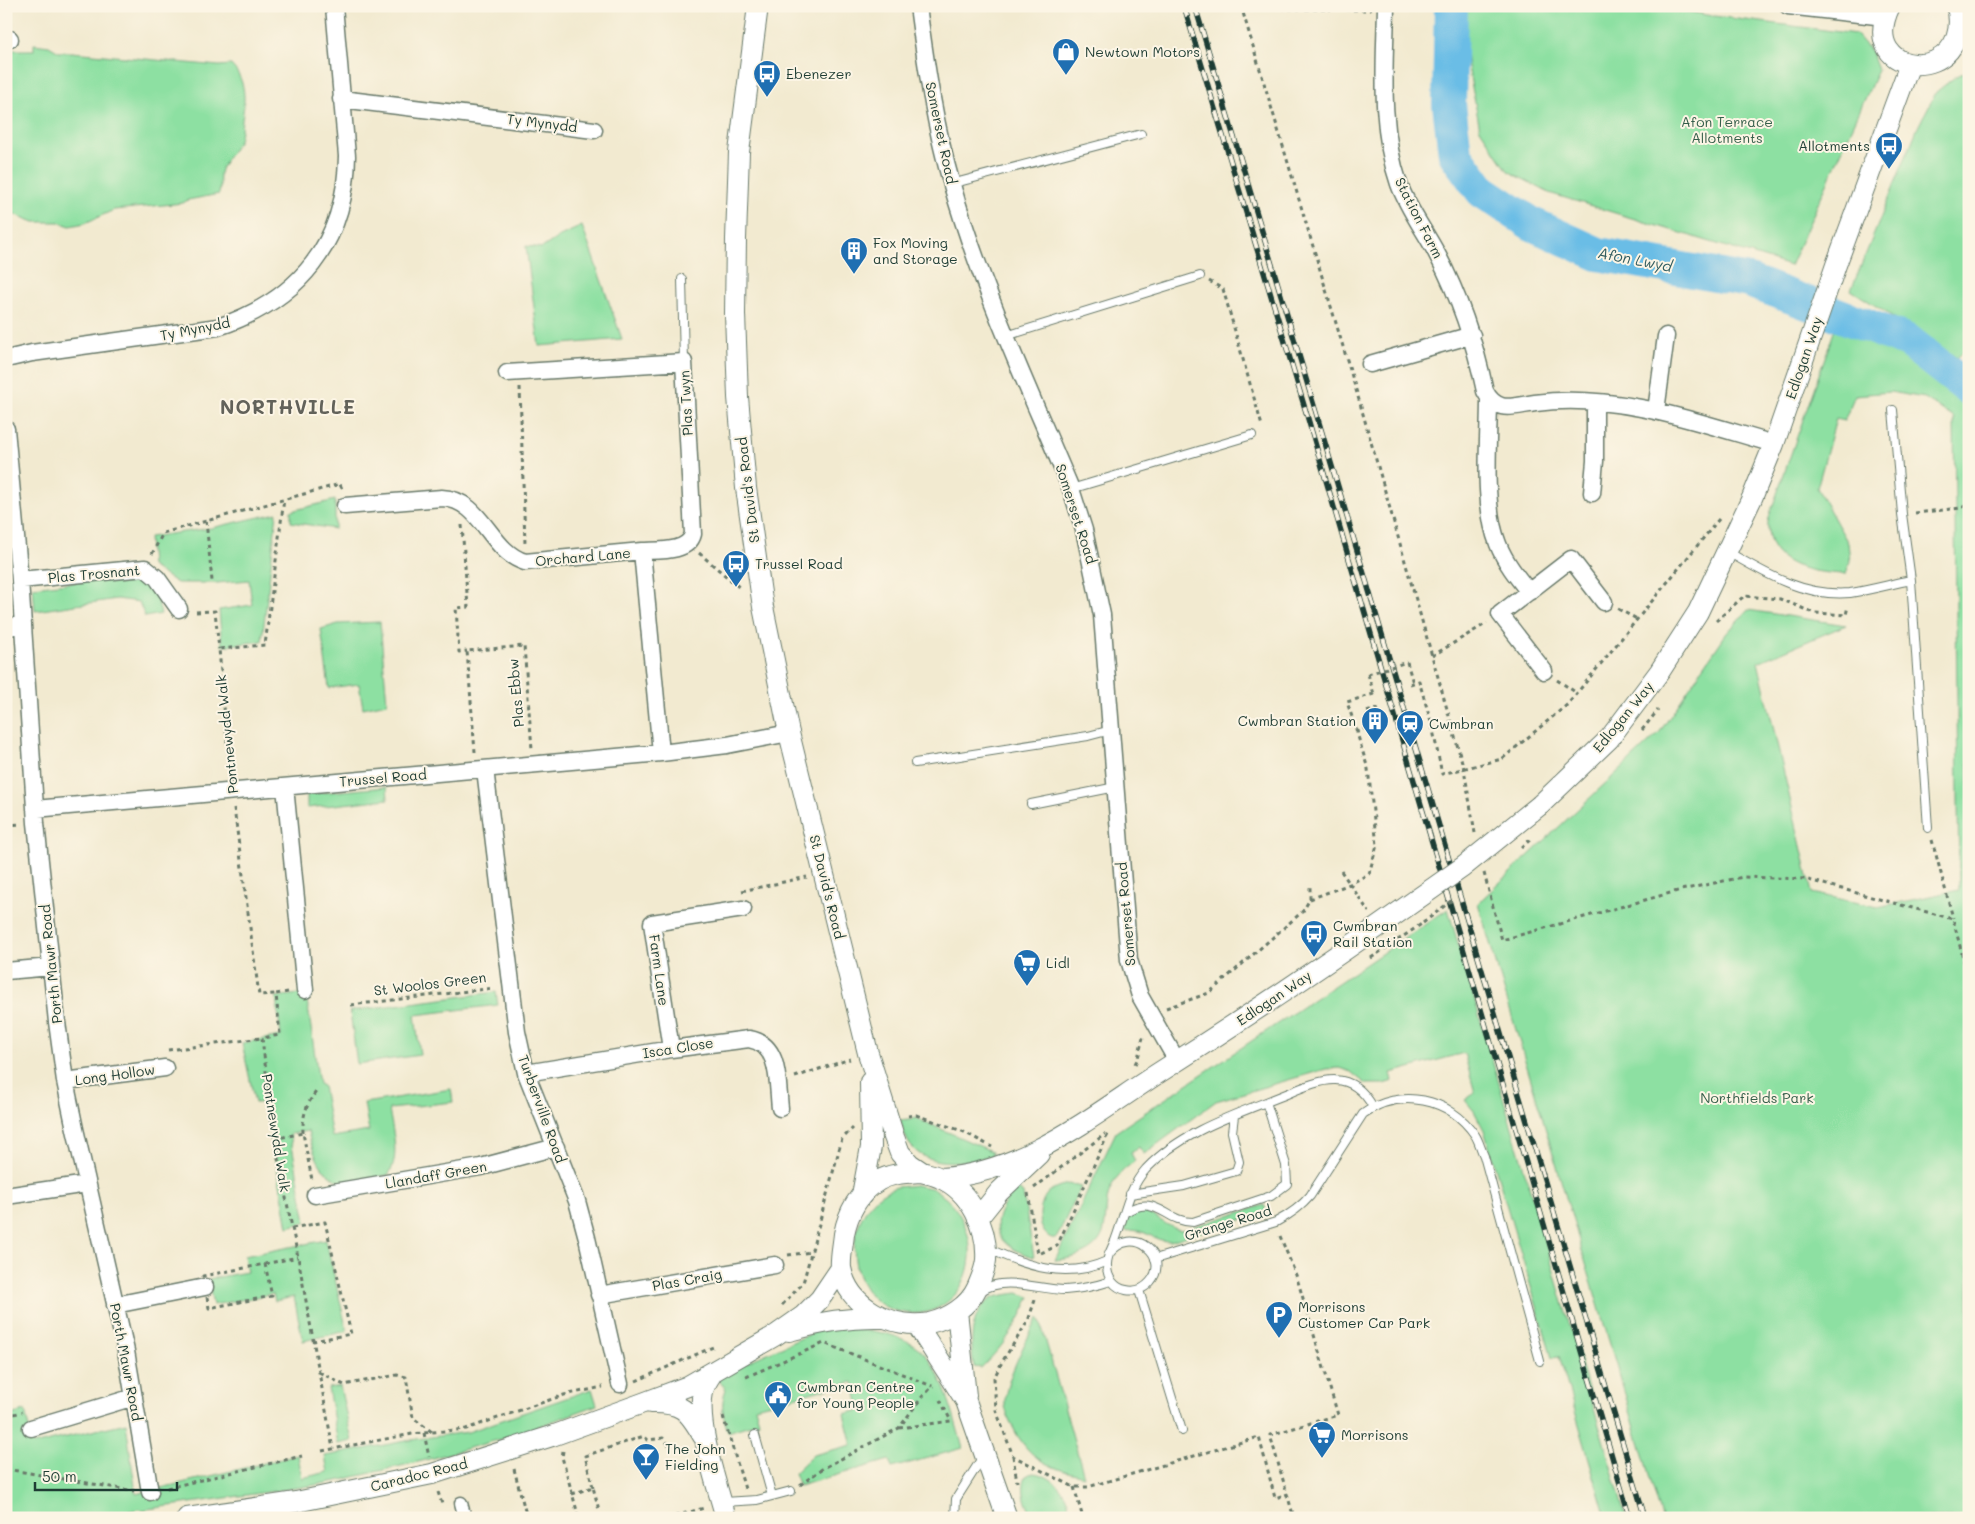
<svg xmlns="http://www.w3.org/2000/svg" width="1975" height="1524" viewBox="0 0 1975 1524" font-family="Mali,sans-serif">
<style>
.green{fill:#8de0a2;stroke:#568e6b}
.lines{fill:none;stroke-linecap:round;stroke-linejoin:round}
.river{stroke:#6bbde6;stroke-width:34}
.service-casing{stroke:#697a6b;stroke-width:10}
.pedestrian-casing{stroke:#697a6b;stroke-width:15}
.minor-casing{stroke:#697a6b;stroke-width:19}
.tertiary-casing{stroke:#697a6b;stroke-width:22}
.path{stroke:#697a6b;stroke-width:3;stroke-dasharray:4 4;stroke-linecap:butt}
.service{stroke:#fff;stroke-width:8}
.pedestrian{stroke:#fff;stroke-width:12}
.minor{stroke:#fff;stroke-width:16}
.tertiary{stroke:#fff;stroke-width:20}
.rail-casing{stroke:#1f3d34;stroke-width:5.5}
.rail{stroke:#fcf5e5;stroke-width:4;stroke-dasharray:11;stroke-linecap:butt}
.tertiary-bridge-casing{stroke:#697a6b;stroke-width:22;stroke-linecap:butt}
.path-bridge{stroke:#697a6b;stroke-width:3;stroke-dasharray:4 4;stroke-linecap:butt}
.tertiary-bridge{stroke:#fff;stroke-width:20}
.labels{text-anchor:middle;stroke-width:4;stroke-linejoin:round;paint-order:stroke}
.poi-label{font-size:14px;fill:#1f3d34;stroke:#fcf5e5;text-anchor:start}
.park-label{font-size:14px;fill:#355e4a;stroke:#fcf5e5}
.street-label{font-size:14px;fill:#1f3d34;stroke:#fcf5e5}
.water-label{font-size:15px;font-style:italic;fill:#325d60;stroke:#fcf5e5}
.district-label{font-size:19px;font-weight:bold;letter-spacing:1px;fill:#62625a;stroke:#fcf5e5}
</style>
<rect width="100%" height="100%" fill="#fcf5e5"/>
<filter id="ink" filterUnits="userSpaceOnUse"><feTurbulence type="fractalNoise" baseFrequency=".02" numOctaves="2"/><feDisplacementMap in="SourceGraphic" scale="10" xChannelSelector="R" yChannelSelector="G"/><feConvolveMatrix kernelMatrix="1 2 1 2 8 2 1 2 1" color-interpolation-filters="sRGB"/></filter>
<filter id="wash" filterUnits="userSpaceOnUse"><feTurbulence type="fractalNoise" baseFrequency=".0096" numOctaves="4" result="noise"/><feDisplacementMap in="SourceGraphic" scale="20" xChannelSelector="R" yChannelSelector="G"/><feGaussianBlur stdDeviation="1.12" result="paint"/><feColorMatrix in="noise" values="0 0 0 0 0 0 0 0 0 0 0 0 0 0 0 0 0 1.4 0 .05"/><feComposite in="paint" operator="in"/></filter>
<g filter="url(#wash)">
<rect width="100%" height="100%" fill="#f2ead0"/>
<path class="green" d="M1463,6H1661L1706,15L1856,34L1871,51L1878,70L1790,266L1549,193L1508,171L1480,129L1467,61Z
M34,44L49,46L59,52H72L219,66L231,65C247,81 245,100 242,120C241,127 241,134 239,140C234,151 221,163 220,174C219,181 221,187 219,194L188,200L183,203L114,210L85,223L70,226L59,222H34L6,211L10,50H34Z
M1969,70V347L1957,358L1851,290L1918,127L1936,92L1955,77Z
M582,226L622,339L539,346L526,246L542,248L560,236Z
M1836,326L1911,356L1969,408V1518H1662L1478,903L1659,733L1726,634L1748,610L1846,625L1758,662L1812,893L1878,907L1959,890L1954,418L1925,398L1890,392L1855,395L1844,421L1836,419L1817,488L1848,543L1850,561L1846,574C1816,573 1769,568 1768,528C1767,522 1770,514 1772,508Z
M335,500V529L291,522V511Z
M277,513L262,641L222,646L219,610L252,605L249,580L217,583H177L151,566L149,537L211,528Z
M142,574L152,579L161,614L145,617L139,602L117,599L35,611L33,587Z
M380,622L387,703L363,708L359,684L329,688L321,629L338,624Z
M387,787L388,799L307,808V794Z
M1448,909L1626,1518H1594L1605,1514L1559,1356L1552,1357L1484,1130L1474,1111L1465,1100L1475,1093L1464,1053L1391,1073L1393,1081L1383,1084H1366L1351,1072L1339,1068L1326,1069L1216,1101L1144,1154L1139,1147L1131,1153L1135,1161C1124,1169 1115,1177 1110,1190C1105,1203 1107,1216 1104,1229C1100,1251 1074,1259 1055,1260L1116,1132Z
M496,992L498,1005L415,1015L420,1055L357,1064L350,1011Z
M306,993L319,1084L323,1086L332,1137L369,1131L364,1103L451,1089L453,1102L389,1109C392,1129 401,1158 388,1175C378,1176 353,1183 345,1182C321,1179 312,1150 308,1131L290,1134L306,1222L288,1227L265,1102L255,1103L242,1043L281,1036L276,997Z
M916,1118L991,1151L993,1155C969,1162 929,1169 911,1146C905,1138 903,1129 900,1120Z
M1068,1184L1081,1187L1056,1239C1053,1238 1050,1238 1048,1236C1037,1228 1038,1204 1047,1194C1052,1188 1060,1186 1068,1184Z
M916,1185C922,1187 929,1187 934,1189C937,1191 941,1194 943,1196C970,1217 979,1258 960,1288C952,1301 936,1312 920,1313C839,1319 835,1205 897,1187C903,1186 910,1186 916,1185Z
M1017,1188L1023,1193L1034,1257C990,1245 987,1220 1017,1188Z
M1264,1205L1267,1212L1171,1241C1152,1242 1146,1227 1126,1231C1125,1225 1126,1220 1131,1216C1147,1203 1166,1230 1183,1230Z
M326,1240L347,1331L303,1341L294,1297L275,1301L273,1294L213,1305L208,1279L247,1272L244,1256Z
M1018,1293L1030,1297C1016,1328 1005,1344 981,1368L974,1367C970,1344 969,1308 995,1297C1002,1295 1011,1294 1018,1293Z
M1039,1317L1084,1476C1053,1469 1033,1462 1016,1433C1012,1425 1006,1415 1005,1405C1003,1384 1028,1336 1039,1317Z
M835,1328C861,1329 892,1331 914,1345C942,1362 954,1419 963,1448L892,1468L889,1460L799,1486L794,1473L813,1455L852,1445L844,1414L860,1410L853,1382L755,1407L759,1422L728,1432C723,1416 720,1405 726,1389L718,1380L727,1371L815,1332Z
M340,1386L352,1441L338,1444L328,1388Z
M592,1389L597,1405L512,1436L422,1461L337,1481L303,1487L141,1510L139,1509C106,1518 39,1523 6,1514V1416L25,1411L33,1445L126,1423L136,1494L298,1455L302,1478L328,1472L325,1456L417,1439L468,1432Z
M1032,1473C1053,1474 1073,1496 1069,1518H1034C1026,1505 1020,1491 1026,1476Z"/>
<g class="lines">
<path class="river" d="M1451,6L1449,104L1455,154L1482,191L1532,224L1598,254L1749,281L1908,341L1969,389"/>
</g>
</g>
<g filter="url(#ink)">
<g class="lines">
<defs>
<path id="service" d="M951,184L1141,134
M682,279L684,362
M1006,336L1200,276
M1893,410L1902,514L1911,580
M1071,489L1252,435
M1728,552C1766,574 1804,597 1850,593C1870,590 1891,584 1911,580L1928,828
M915,763L1088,736L1111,730
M1031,804L1116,787
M1130,1194L1184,1186L1236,1171L1239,1162L1232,1132L1234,1116
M1124,1213C1157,1192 1164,1222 1193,1222L1271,1196L1287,1184L1286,1165L1266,1102
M987,1248C1026,1266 1066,1280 1107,1261
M1109,1254C1133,1223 1172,1257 1150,1282C1144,1289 1135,1292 1126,1290C1115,1288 1107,1278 1107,1266C1106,1256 1113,1247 1116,1238C1125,1214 1128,1189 1146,1169C1183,1130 1240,1113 1289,1093C1323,1079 1351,1068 1373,1107
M1155,1259L1276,1222C1289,1215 1300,1208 1310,1196L1363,1114C1400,1087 1450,1098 1475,1135C1479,1141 1481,1150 1484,1156L1540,1361
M1139,1290L1182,1431
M981,1291C1005,1275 1039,1290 1065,1290C1081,1289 1096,1286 1111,1281
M755,1435L772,1496
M724,1502L757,1500L791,1491
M955,1518L956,1499L982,1458"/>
<path id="pedestrian" d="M461,1503L465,1518"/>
<path id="minor" d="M918,6C926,66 935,127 952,185C982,290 1029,389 1071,489L1084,530L1102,615L1129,960L1140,996L1177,1061
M1386,6C1385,66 1379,126 1399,184C1408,209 1425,231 1437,254C1460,298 1475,343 1485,391C1497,414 1513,406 1535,403C1616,392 1697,422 1774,444
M1788,6L1885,17
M6,39H10
M341,99L594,130
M6,359L32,353L218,327C299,300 346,243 347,156L334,6
M1370,364L1472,335
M507,373L684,362L693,534C688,553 658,550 642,551
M1489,399C1489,442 1482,504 1498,544C1505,562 1517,577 1529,592
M1656,411L1666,336
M6,429L20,580L36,823L57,1022L65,1081L75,1129L126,1351L150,1492
M1592,493L1595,461V402
M345,506L442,498C482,499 490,552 525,562L642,551L661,753
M20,580L145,568L157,578L179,609
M6,627L23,625
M1544,671L1500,614L1571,559L1604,602
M485,769L517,1032L526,1073L577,1201L587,1238L620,1384
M285,787L305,990
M35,809L661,753L727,745L789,733
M6,971L51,967
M671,1049L652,923L743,909
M526,1073L671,1049L749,1039C781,1044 777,1083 780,1108
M65,1081L165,1068
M315,1195L481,1167L556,1147
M6,1196L87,1184
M599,1295L775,1265
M115,1305L205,1287
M31,1428L134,1397"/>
<path id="tertiary" d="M758,6L739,152L736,239L735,314L738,397L746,488L763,607L789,733L868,1053L894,1137L900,1153L910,1164L922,1172
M1890,6C1854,81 1975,86 1957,6
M1540,805L1609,739L1660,671L1698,612L1752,498L1774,444L1836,265L1910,64
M922,1172C928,1174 935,1175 940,1178C970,1191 988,1228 986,1260C985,1270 981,1279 977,1288C969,1306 948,1319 929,1323C893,1329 848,1308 841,1268C840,1257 843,1245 844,1234C848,1213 859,1192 878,1181C891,1173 907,1173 922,1172Z
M941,1178C1024,1173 1093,1115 1160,1072C1247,1017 1332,960 1416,900
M862,1195L871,1147L870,1082
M979,1217L999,1192L1039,1154
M957,1311L966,1396
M917,1325L966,1401L1007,1518
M789,1331C822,1322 848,1317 883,1318
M713,1372C709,1378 704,1385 703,1392C696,1425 717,1485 726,1518
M650,1403C682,1402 688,1410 703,1436
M187,1518L296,1502L432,1474L552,1436L643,1403L688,1386L776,1335L803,1316L820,1299L841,1268"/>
</defs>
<use href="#service" class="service-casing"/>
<use href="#pedestrian" class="pedestrian-casing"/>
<use href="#minor" class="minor-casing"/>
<use href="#tertiary" class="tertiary-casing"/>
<path class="path" d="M1241,6L1359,400L1432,656L1464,769L1475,833
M1241,8L1371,10
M1209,281L1223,289L1262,426
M520,387L525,544
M1915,513L1961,508L1969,504
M206,521L212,581
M462,525L468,607L456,608L459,652L467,651
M699,553L740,588
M152,554L163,533L340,484L342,489
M1618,609L1637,619
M196,612L215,611L219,649
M1716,621L1744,596L1780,599L1814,613L1846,615L1848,606
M1432,656L1487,623
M1407,662L1413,683
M1368,674L1374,694
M1557,680L1577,693
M1410,684L1419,681L1432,725L1442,774L1502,759L1568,704L1719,519
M1642,730L1658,710
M1357,732L1347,702L1377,693
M475,752L467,651L524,646L532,749
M230,775L219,649L265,645L284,499
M234,808L259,995L276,994
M6,825L21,824
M1932,840L1953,918
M1341,871L1369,912
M1484,873L1502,940L1681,890L1743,877L1805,879L1953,919L1969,981
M742,891L807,877
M1310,899L1350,884L1369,874L1377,845L1368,769L1357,733L1359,730L1370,727L1366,712L1381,708
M1371,958L1423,923
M288,992L276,994L280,1035L262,1038L274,1139L298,1257L333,1449
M351,1005L494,988
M1166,1008L1209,993L1303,911L1310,899V885
M168,1050L262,1038
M1135,1064L1138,1058L1143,1037
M795,1077L850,1059
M908,1116L916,1115L962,1131L992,1147
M303,1133C302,1115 307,1103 318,1089
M274,1139L303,1133L312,1180
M1034,1188L1105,1134
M1028,1193L1038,1254
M292,1228L325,1222L351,1334L313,1341
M1280,1236L1296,1275L1338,1415L1270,1435L1294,1518
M1041,1253L1057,1246L1109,1132
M788,1255L812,1252
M265,1264L272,1296L209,1308L203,1276Z
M265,1264L298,1257
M1035,1300L1028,1321L1002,1362L994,1378L996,1410L1013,1456L1074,1487H1088L1259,1437L1275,1498L1288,1494
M782,1305L803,1283L842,1139L853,1128
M319,1372L344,1385L397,1375L406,1377L413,1418L432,1432
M746,1377L824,1343L932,1386
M636,1381L713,1347
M940,1400L950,1419
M6,1416L22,1412
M723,1416L745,1489
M899,1428L951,1421
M424,1433L429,1457
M322,1451L412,1434L466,1429L564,1395L603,1387
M563,1451L562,1457L579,1518
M1013,1456L1017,1482
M6,1469L134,1491
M514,1469L527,1518
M800,1485L822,1469L899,1428L922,1397L933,1386
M593,1487L585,1456L644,1436L648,1440L663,1438L669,1445
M1074,1487L1083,1518
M167,1488L302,1456
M438,1492L443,1507
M572,1494L593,1487L599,1510
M668,1518L704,1508"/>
<use href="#service" class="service"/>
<use href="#pedestrian" class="pedestrian"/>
<use href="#minor" class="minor"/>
<use href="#tertiary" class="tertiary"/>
<defs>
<path id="rail" d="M1184,6L1306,412L1630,1518
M1195,6L1645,1518"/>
</defs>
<use href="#rail" class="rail-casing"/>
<use href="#rail" class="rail"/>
<defs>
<path id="tertiary-bridge" d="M1416,900L1463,867L1540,805"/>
</defs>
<use href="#tertiary-bridge" class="tertiary-bridge-casing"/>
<path class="path-bridge" d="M1368,674L1407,662
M1521,848L1531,839
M1423,923L1452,900"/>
<use href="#tertiary-bridge" class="tertiary-bridge"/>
</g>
</g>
<defs>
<symbol id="shop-pin" viewBox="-11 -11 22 30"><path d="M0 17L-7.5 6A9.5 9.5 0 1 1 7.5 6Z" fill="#1f6fb2" stroke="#fcf5e5"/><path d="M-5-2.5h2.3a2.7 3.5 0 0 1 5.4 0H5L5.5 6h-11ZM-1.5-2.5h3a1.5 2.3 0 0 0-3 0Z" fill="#fff"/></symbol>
<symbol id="bus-pin" viewBox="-11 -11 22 30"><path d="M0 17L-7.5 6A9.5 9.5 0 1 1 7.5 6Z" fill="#1f6fb2" stroke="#fcf5e5"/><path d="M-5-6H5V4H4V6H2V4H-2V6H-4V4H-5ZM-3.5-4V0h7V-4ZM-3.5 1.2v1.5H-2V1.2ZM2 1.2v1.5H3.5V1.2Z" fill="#fff"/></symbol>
<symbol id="building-pin" viewBox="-11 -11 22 30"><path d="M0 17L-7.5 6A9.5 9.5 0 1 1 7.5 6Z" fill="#1f6fb2" stroke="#fcf5e5"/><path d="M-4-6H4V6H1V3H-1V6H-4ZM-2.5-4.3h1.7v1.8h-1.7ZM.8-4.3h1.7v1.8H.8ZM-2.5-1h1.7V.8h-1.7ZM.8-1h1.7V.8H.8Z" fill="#fff"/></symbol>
<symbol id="station-pin" viewBox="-11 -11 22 30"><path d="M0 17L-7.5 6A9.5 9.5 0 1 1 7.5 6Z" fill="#1f6fb2" stroke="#fcf5e5"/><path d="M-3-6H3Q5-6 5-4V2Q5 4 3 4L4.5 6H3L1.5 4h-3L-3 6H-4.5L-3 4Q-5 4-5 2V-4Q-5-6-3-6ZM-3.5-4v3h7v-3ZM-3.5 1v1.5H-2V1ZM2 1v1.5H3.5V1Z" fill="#fff"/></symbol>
<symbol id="supermarket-pin" viewBox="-11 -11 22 30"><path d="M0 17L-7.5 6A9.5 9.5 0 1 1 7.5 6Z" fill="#1f6fb2" stroke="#fcf5e5"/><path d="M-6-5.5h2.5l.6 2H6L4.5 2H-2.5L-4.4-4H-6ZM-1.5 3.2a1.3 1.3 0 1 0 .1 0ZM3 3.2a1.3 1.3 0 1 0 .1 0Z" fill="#fff"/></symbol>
<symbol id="parking-pin" viewBox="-11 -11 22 30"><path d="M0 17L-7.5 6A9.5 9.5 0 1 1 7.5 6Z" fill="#1f6fb2" stroke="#fcf5e5"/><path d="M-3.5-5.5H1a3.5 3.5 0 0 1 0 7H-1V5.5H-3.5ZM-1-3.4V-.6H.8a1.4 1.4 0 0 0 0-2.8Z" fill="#fff"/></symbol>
<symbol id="civic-pin" viewBox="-11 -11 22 30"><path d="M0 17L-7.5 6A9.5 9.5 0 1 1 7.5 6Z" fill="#1f6fb2" stroke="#fcf5e5"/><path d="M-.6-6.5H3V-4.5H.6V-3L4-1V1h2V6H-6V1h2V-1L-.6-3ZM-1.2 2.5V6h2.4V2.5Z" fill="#fff"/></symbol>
<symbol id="bar-pin" viewBox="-11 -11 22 30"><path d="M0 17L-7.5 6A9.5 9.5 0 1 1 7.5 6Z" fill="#1f6fb2" stroke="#fcf5e5"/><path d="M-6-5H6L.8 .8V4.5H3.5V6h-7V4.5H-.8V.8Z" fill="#fff"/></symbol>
</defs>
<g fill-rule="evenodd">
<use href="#shop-pin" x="1050" y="36" width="32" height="43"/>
<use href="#bus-pin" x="751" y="58" width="32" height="43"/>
<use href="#bus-pin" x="1873" y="130" width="32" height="43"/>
<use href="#building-pin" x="838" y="235" width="32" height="43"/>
<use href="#bus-pin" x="720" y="548" width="32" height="43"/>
<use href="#building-pin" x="1359" y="705" width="32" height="43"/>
<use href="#station-pin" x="1394" y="708" width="32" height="43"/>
<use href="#bus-pin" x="1298" y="918" width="32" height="43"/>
<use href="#supermarket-pin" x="1011" y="947" width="32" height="43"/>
<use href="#parking-pin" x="1263" y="1299" width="32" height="43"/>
<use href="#civic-pin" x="762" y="1379" width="32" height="43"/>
<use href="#supermarket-pin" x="1306" y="1419" width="32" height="43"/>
<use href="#bar-pin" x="630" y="1441" width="32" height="43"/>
</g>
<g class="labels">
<g class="poi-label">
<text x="1085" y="57">Newtown Motors</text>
<text x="786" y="79">Ebenezer</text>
<text x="1870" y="151" text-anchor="end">Allotments</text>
<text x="873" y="248">Fox Moving<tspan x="873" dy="16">and Storage</tspan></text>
<text x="755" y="569">Trussel Road</text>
<text x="1356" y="726" text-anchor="end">Cwmbran Station</text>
<text x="1429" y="729">Cwmbran</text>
<text x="1333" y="931">Cwmbran<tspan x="1333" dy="16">Rail Station</tspan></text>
<text x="1046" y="968">Lidl</text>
<text x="1298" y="1312">Morrisons<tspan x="1298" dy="16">Customer Car Park</tspan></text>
<text x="797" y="1392">Cwmbran Centre<tspan x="797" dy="16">for Young People</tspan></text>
<text x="1341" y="1440">Morrisons</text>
<text x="665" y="1454">The John<tspan x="665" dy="16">Fielding</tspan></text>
</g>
<g class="park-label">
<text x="1727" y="127">Afon Terrace<tspan x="1727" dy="16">Allotments</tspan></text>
<text x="1757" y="1103">Northfields Park</text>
</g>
<g class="street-label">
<text transform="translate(542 123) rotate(7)" y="5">Ty Mynydd</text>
<text transform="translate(941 133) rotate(78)" y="5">Somerset Road</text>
<text transform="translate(1419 218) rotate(63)" y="5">Station Farm</text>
<text transform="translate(195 329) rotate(-11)" y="5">Ty Mynydd</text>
<text transform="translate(1804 358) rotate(-71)" y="5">Edlogan Way</text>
<text transform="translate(686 403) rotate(-93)" y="5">Plas Twyn</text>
<text transform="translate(748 490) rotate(-97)" y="5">St David's Road</text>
<text transform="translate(1076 514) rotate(72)" y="5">Somerset Road</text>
<text transform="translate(583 557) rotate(-5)" y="5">Orchard Lane</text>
<text transform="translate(94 574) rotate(-5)" y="5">Plas Trosnant</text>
<text transform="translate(516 693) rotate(-95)" y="5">Plas Ebbw</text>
<text transform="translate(1623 717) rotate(-51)" y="5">Edlogan Way</text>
<text transform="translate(227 734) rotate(-96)" y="5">Pontnewydd Walk</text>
<text transform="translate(383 778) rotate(-5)" y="5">Trussel Road</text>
<text transform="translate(827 887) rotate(76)" y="5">St David's Road</text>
<text transform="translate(1126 914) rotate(-95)" y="5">Somerset Road</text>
<text transform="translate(51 964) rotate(-96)" y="5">Porth Mawr Road</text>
<text transform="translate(659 970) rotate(82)" y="5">Farm Lane</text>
<text transform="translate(430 984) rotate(-7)" y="5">St Woolos Green</text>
<text transform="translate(1274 998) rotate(-34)" y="5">Edlogan Way</text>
<text transform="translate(678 1048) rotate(-9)" y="5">Isca Close</text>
<text transform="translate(115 1075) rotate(-8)" y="5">Long Hollow</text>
<text transform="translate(542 1109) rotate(70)" y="5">Turberville Road</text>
<text transform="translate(276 1133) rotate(81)" y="5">Pontnewydd Walk</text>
<text transform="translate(436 1175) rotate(-10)" y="5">Llandaff Green</text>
<text transform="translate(1228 1223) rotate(-17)" y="5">Grange Road</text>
<text transform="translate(687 1280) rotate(-10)" y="5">Plas Craig</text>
<text transform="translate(126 1362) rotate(79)" y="5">Porth Mawr Road</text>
<text transform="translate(419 1475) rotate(-14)" y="5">Caradoc Road</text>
</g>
<g class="water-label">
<text transform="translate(1635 260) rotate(11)" y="5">Afon Lwyd</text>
</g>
<g class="district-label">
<text x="288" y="414">NORTHVILLE</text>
</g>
</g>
<rect width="1975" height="1524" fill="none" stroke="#fcf5e5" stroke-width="25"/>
<path d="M35 1482v8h142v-8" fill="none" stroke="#1f3d34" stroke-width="2.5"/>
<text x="42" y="1482" font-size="15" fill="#1f3d34" stroke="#fcf5e5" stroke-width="4" paint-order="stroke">50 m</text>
</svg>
